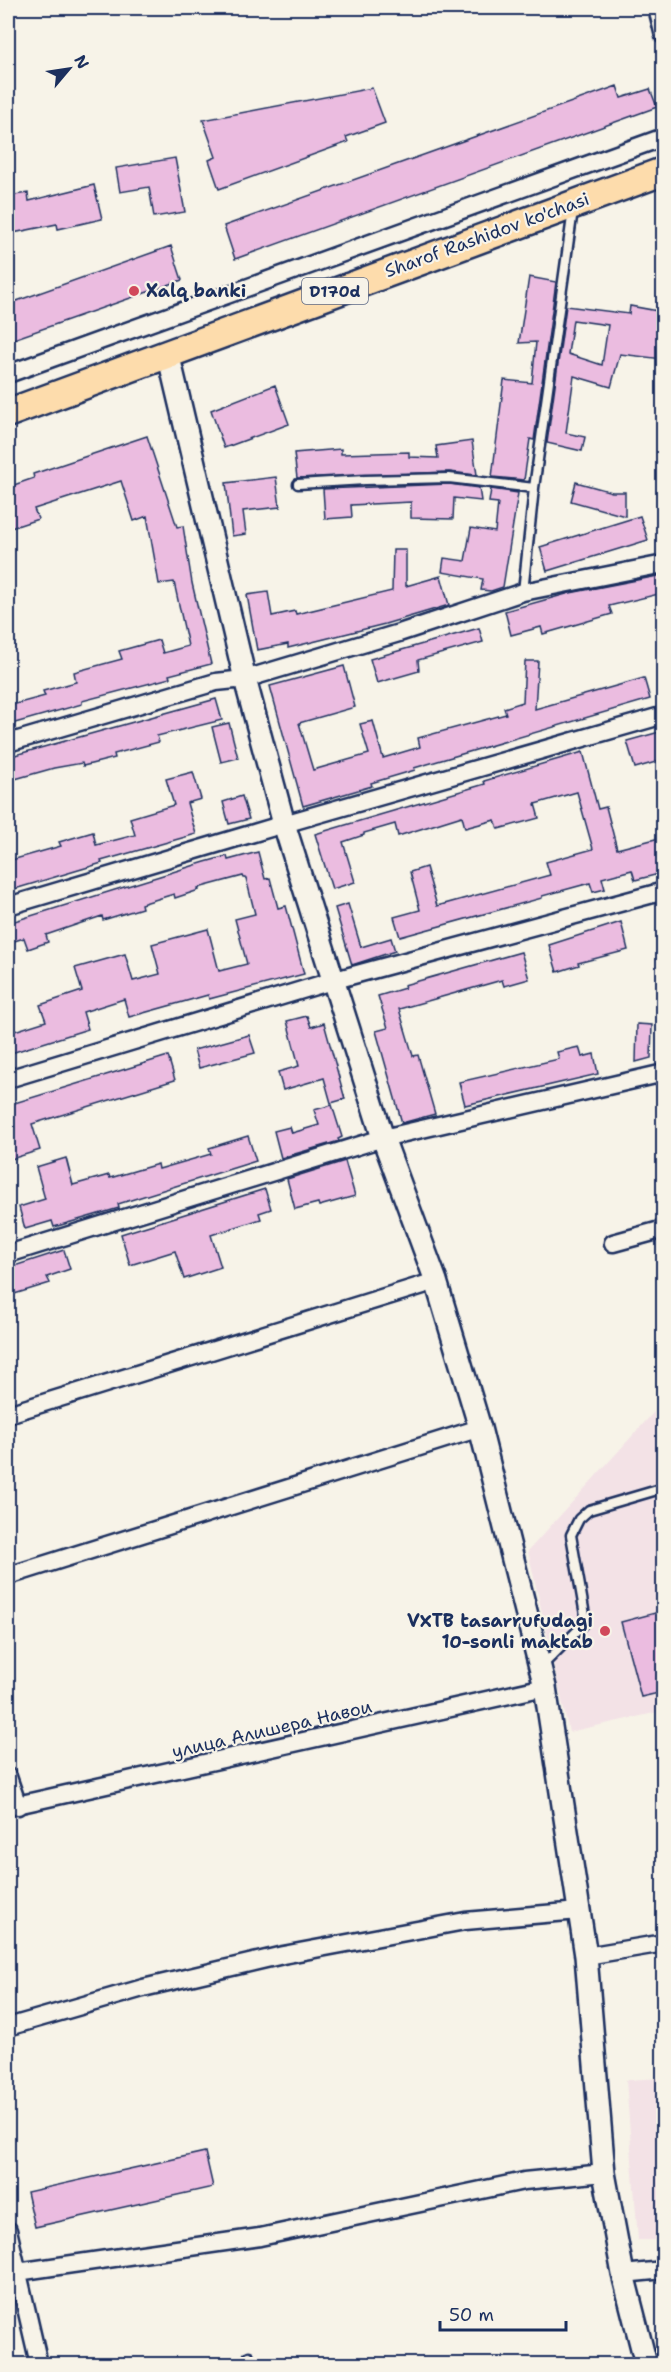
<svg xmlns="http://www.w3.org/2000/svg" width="671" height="2372" viewBox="0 0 671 2372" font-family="'Shantell Sans',sans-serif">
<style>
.built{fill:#f3e2e6}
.building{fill:#ebbce0;stroke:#1b2f5e;stroke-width:1.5;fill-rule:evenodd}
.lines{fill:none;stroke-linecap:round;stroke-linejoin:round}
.service-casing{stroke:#1b2f5e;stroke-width:13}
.minor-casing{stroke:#1b2f5e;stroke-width:21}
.tertiary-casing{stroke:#1b2f5e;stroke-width:26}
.primary-casing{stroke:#1b2f5e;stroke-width:32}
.service{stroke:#f7f3e8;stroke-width:8}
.minor{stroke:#f7f3e8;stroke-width:16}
.tertiary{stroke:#f7f3e8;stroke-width:21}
.primary{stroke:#fddcac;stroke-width:27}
.poi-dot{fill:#d1495b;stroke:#f7f3e8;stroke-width:2}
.labels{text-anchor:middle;stroke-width:4.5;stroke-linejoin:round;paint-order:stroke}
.shield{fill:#f7f3e8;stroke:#5d6a87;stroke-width:1.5}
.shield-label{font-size:16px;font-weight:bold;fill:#1b2f5e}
.street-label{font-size:18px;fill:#1b2f5e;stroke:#f7f3e8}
.poi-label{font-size:18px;font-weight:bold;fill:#1b2f5e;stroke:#f7f3e8;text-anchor:start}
</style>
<rect width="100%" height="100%" fill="#f7f3e8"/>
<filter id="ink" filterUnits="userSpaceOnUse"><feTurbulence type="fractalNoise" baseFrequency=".0167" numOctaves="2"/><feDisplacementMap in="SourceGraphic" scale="12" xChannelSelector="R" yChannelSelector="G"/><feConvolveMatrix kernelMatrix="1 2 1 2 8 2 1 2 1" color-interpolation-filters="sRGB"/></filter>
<g filter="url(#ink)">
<path class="built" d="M663,1402V1711L569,1732L528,1551Z
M663,2078V2240H638L626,2080Z"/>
<path class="building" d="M617,86L621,98L650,89L657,107L235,259L224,226Z
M372,88L385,123L346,137L348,142L219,189L209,160L216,157L203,120Z
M175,158L185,212L154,217L149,187L120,192L116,168Z
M94,185L102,219L58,229L57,224L8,234V196L28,193L29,201Z
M171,246L182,280L8,341V304Z
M529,277L556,282L534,440L530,439L524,480L492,477L504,380L532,383L536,342L519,343Z
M566,306L629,314L630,306L663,312V359L620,354L611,387L574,376L566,433L585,437L582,451L547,443ZM573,320L608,325L602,365L568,354Z
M275,385L289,424L224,448L211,410Z
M147,436L177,527L183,526L192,583L211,664L169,675L170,678L82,701V704L8,725V706L45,696L43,691L76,682L74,672L122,659L119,651L159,640L163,653L188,646L174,582L159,584L147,516L134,521L121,481L34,509L38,519L8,529V487L34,478L33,474Z
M472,441L477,475L449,472L297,478L294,453L341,449V454L409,452V457L438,458L436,446Z
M276,477L280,507L243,511L246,534L232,536L226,483Z
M576,482L612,492H625V516L571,501Z
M449,484L479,488L481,501L454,498L453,519L411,518V502L351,505L352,517L325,519L323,489Z
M491,489L518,493L503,587L491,591L481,590L483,579L442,572L444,558L465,561L471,528L495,532L498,503L489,502Z
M640,516L648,540L547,571L540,547Z
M393,550H406V586L441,576L449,605L385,624L288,648V644L257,650L247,595L268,592L272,616L295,611L296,614L392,591Z
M663,575V593L609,606L612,614L543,634L541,627L511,635L505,611L570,593Z
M479,628L483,642L418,660L419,671L377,683L370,659Z
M525,661H538L535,709L644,678L650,699L414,768L415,770L371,783L372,786L303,806L270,686L344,666L355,707L299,723L313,770L369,754L360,724L373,721L383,758L420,747L418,738L506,714L504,708L523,702Z
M216,699L222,720L157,736L159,742L114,754L115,758L83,766L82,763L54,768L8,781V758L15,755Z
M229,723L238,758L221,762L212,727Z
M663,731V760L635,768L627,741Z
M583,752L598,809L606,807L617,849L663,837V873L635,880L632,870L602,878L605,889L593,892L590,883L542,896V898L400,937L394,917L420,910L410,872L426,867L437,906L550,875L546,862L593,849L577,792L535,804L539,818L498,829L495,820L465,828L462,816L398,836L395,824L364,833V835L343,842L355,882L332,889L315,834L485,784L484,781Z
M193,772L201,799L187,803L196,834L101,861L102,863L8,891V861L61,846L59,842L93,832L96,845L135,835L130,818L174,805L166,779Z
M242,796L249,819L229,824L223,802Z
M258,852L265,879L270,878L278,908L286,906L304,974L209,999L208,995L129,1017L124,999L83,1012L88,1029L8,1054V1033L46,1021L40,1005L82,991L75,968L125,954L133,981L160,974L152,944L208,929L219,971L247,964L235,919L255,914L246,878H244L243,876L198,888L199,890L175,898L174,894L141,904L142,908L103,920L102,916L46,935L48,942L28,949L24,938L8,943V923L205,862L227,856L228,860Z
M348,904L361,947L391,938L395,951L352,965L335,908Z
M621,922L628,950L578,963L579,965L557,972L549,945Z
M521,952L529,979L504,986L502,980L399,1009L413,1056L418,1055L435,1114L402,1123L376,1031L388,1028L378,996L405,988L404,985Z
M307,1016L311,1027L324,1023L345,1099L331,1103L324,1078L283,1090L278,1072L299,1066L287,1021Z
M637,1024L652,1025L651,1058L636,1062Z
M249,1035L255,1053L199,1068L194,1050Z
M579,1047L582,1057L594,1054L598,1074L465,1105L459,1082L559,1059L557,1052Z
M168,1056L175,1080L32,1124L40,1150L8,1160V1105Z
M332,1105L342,1137L338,1139L339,1141L281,1158L274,1131L290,1127L292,1133L319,1125L314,1110Z
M248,1136L256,1161L118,1204L119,1208L54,1227L52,1221L25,1229L19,1207L45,1199L36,1167L66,1158L73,1185L109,1175L110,1178L158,1164L159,1169L211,1154L209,1148Z
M345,1161L355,1196L319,1206L318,1203L295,1209L287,1179Z
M265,1189L271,1209L259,1213L261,1219L211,1235L221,1267L184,1279L175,1251L130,1265L121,1234Z
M64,1250L70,1269L47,1277L50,1283L8,1296V1268Z
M663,1611V1632L659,1633L663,1650V1692L641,1697L621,1622Z
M205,2152L213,2187L35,2227L27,2192Z"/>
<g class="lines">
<defs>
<path id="service" d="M298,484L365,480L449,478L534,488
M523,592L534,488L573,210
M541,1667L584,1624L585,1615L571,1535L579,1519L589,1510L664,1488
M249,2356L252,2364"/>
<path id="minor" d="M657,8L664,36
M8,374L664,137
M8,743L216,682L245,679L399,633L523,592L664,564
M8,906L284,824L664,715
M8,1079L335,980L664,891
M613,1243L664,1229
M8,1254L383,1138L664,1073
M8,1414L436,1281
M8,1576L480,1428
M8,1777L18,1806
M8,1807L545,1687
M586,1956L664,1943
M8,2027L143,1988L283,1955L465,1921L579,1911
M8,2230L39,2364
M17,2272L260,2237L524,2181L604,2173
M623,2274L664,2270"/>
<path id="tertiary" d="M168,353L245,679L284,824L383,1138L436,1281L480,1428L545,1687L586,1956L604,2173L623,2274L646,2364"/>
<path id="primary" d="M8,413L664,171"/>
</defs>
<use href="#service" class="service-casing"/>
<use href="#minor" class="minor-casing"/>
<use href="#tertiary" class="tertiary-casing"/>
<use href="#primary" class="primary-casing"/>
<use href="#service" class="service"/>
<use href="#minor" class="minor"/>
<use href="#tertiary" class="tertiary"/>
<use href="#primary" class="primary"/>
</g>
</g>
<g class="poi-dot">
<circle cx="134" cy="291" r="6"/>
<circle cx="605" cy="1631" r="6"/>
</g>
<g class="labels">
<rect class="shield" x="302" y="278" width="66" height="26" rx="4.5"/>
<g class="shield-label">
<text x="335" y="297">D170d</text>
</g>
<g class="street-label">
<text transform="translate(487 235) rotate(-20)" y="6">Sharof Rashidov ko'chasi</text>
<text transform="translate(272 1729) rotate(-13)" y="6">улица Алишера Навои</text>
</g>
<g class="poi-label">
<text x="146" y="297">Xalq banki</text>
<text x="593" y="1627" text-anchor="end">VXTB tasarrufudagi<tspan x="593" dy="21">10-sonli maktab</tspan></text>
</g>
</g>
<rect width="671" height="2372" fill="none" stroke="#f7f3e8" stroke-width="30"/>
<rect x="15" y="15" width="641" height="2342" fill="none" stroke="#1b2f5e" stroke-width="2" filter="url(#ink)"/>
<g transform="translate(69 69) rotate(61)" stroke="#f7f3e8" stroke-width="4.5" paint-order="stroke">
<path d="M0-4.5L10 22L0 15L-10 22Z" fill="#1b2f5e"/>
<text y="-9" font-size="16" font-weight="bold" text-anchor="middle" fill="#1b2f5e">N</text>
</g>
<path d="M440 2321v9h126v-9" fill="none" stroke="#1b2f5e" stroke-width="3"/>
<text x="449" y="2321" font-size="18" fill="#1b2f5e" stroke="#f7f3e8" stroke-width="4.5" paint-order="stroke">50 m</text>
</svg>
